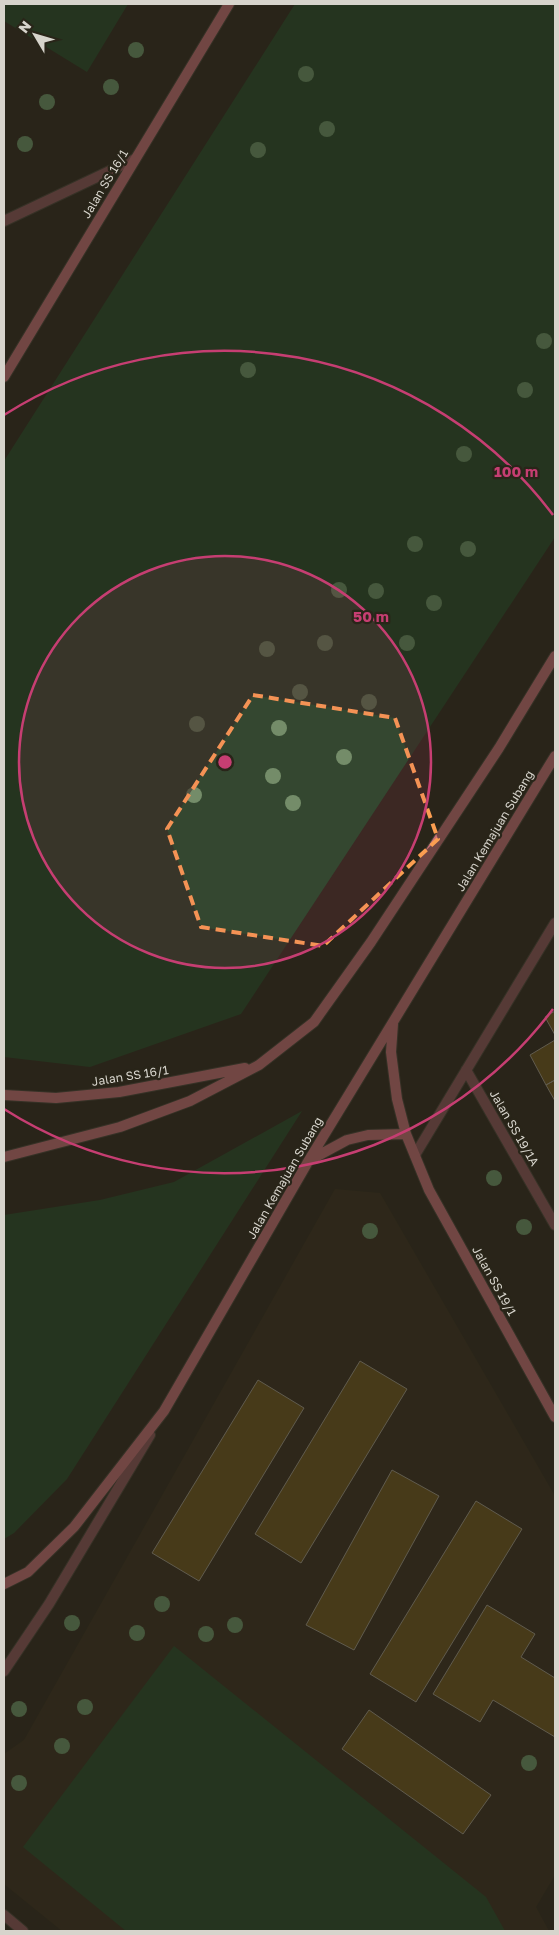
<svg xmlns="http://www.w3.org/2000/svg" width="559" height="1935" viewBox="0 0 559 1935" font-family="'Golos Text',sans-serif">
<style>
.education{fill:#332c1b}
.green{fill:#204827}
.building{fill:#6c5619;stroke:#a19c8d}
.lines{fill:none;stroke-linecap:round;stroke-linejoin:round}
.lane-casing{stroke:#454136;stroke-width:12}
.street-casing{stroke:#454136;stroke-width:12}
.secondary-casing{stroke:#454136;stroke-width:12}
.lane{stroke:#8d565a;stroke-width:10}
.street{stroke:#8d565a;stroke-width:10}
.secondary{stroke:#c87077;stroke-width:10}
.tree{fill:#699768}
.marked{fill:none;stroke:#fb9e51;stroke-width:4;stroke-dasharray:10 6;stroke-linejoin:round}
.ring{fill:none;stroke:#c63e72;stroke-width:2.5}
.labels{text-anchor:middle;stroke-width:4.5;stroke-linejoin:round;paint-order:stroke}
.street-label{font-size:12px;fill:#d7d4cc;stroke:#292519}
.centre{fill:#c63e72;stroke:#292519;stroke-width:2.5}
.ring-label{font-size:15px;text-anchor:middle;font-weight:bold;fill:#c63e72;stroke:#292519;stroke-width:4.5;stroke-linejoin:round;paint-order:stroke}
</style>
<rect width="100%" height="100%" fill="#292519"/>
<path class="education" d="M335,1189L380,1193L555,1496V1875L536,1907L549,1931H62L4,1884V1754L24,1740Z"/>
<path class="green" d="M4,4H128L87,72L4,21Z
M295,4H555V537L241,1014L90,1067L4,1057V461Z
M302,1111L67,1479L14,1533L4,1539V1215L100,1200L174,1182Z
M174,1646L486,1897L505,1931H126L23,1847Z"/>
<path class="building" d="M555,1011V1035L545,1017Z
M555,1040V1080L546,1085L530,1055Z
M555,1080V1101L546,1085Z
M360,1361L407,1389L301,1563L255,1534Z
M258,1380L304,1408L199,1581L152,1553Z
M392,1470L439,1496L354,1650L306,1625Z
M476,1501L522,1529L416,1702L370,1674Z
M487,1605L535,1634L521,1657L555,1678V1737L493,1700L480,1722L433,1694Z
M369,1710L491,1795L463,1834L342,1749Z"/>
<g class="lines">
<defs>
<path id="lane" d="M4,221L135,159
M4,1915L23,1931"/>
<path id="street" d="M466,1070L555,1225
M415,1155L555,923
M4,1671L49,1604L150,1435"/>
<path id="secondary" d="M4,377L229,4
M393,1024L391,1052L397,1099L406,1134L429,1190L555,1417
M4,1095L56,1098L119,1092L245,1068
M4,1157L120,1127L190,1101L259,1065L314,1022L371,942L499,748L555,656
M310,1160L347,1140L368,1135L406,1134
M4,1584L28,1572L74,1527L164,1411L309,1160L555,756"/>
</defs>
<use href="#lane" class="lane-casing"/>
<use href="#street" class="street-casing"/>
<use href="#secondary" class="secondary-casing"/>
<use href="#lane" class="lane"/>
<use href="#street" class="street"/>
<use href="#secondary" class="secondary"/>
</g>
<g class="tree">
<circle cx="136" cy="50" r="8"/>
<circle cx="306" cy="74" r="8"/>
<circle cx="111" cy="87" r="8"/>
<circle cx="47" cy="102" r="8"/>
<circle cx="327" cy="129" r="8"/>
<circle cx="25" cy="144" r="8"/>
<circle cx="258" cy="150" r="8"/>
<circle cx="544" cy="341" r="8"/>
<circle cx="248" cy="370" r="8"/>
<circle cx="525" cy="390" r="8"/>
<circle cx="464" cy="454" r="8"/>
<circle cx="415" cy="544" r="8"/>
<circle cx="468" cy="549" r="8"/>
<circle cx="339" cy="590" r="8"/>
<circle cx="376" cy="591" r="8"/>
<circle cx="434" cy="603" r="8"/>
<circle cx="325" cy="643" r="8"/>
<circle cx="407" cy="643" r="8"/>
<circle cx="267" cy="649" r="8"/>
<circle cx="300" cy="692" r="8"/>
<circle cx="369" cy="702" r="8"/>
<circle cx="197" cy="724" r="8"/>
<circle cx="279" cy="728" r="8"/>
<circle cx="344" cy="757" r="8"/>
<circle cx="273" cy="776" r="8"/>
<circle cx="194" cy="795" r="8"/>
<circle cx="293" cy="803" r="8"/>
<circle cx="494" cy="1178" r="8"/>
<circle cx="524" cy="1227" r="8"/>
<circle cx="370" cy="1231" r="8"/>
<circle cx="162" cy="1604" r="8"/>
<circle cx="72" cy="1623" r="8"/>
<circle cx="235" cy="1625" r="8"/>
<circle cx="137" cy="1633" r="8"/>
<circle cx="206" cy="1634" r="8"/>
<circle cx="85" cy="1707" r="8"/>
<circle cx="19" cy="1709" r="8"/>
<circle cx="62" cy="1746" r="8"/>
<circle cx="529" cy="1763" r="8"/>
<circle cx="19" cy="1783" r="8"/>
</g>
<path d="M0 0H559V1935H0ZM253,695L395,718L438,839L323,946L201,927L167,829Z" fill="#292519" fill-opacity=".55" fill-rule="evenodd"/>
<path class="marked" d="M253,695L395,718L438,839L323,946L201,927L167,829Z"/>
<circle cx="225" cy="762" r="206" fill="#c63e72" fill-opacity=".12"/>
<g class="ring">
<circle cx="225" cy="762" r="206"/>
<path d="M553 1009A411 411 0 0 1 4 1109M4 415A411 411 0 0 1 553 515"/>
</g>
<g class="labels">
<g class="street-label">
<text transform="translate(105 184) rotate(-59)" y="4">Jalan SS 16/1</text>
<text transform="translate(495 831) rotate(-59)" y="4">Jalan Kemajuan Subang</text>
<text transform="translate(130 1076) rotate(-9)" y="4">Jalan SS 16/1</text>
<text transform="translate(514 1128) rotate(60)" y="4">Jalan SS 19/1A</text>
<text transform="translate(285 1178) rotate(-60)" y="4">Jalan Kemajuan Subang</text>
<text transform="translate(494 1281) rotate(61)" y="4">Jalan SS 19/1</text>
</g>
</g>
<circle cx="225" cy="762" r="8" class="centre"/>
<g class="ring-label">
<text x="516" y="477">100 m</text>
<text x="371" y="622">50 m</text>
</g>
<rect width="559" height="1935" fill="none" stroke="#d7d4cc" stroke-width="10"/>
<g transform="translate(35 35) rotate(308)" stroke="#292519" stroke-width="4" paint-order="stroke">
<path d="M0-4L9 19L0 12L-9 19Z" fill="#d7d4cc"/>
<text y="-8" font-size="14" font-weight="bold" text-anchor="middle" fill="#d7d4cc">N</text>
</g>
</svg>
